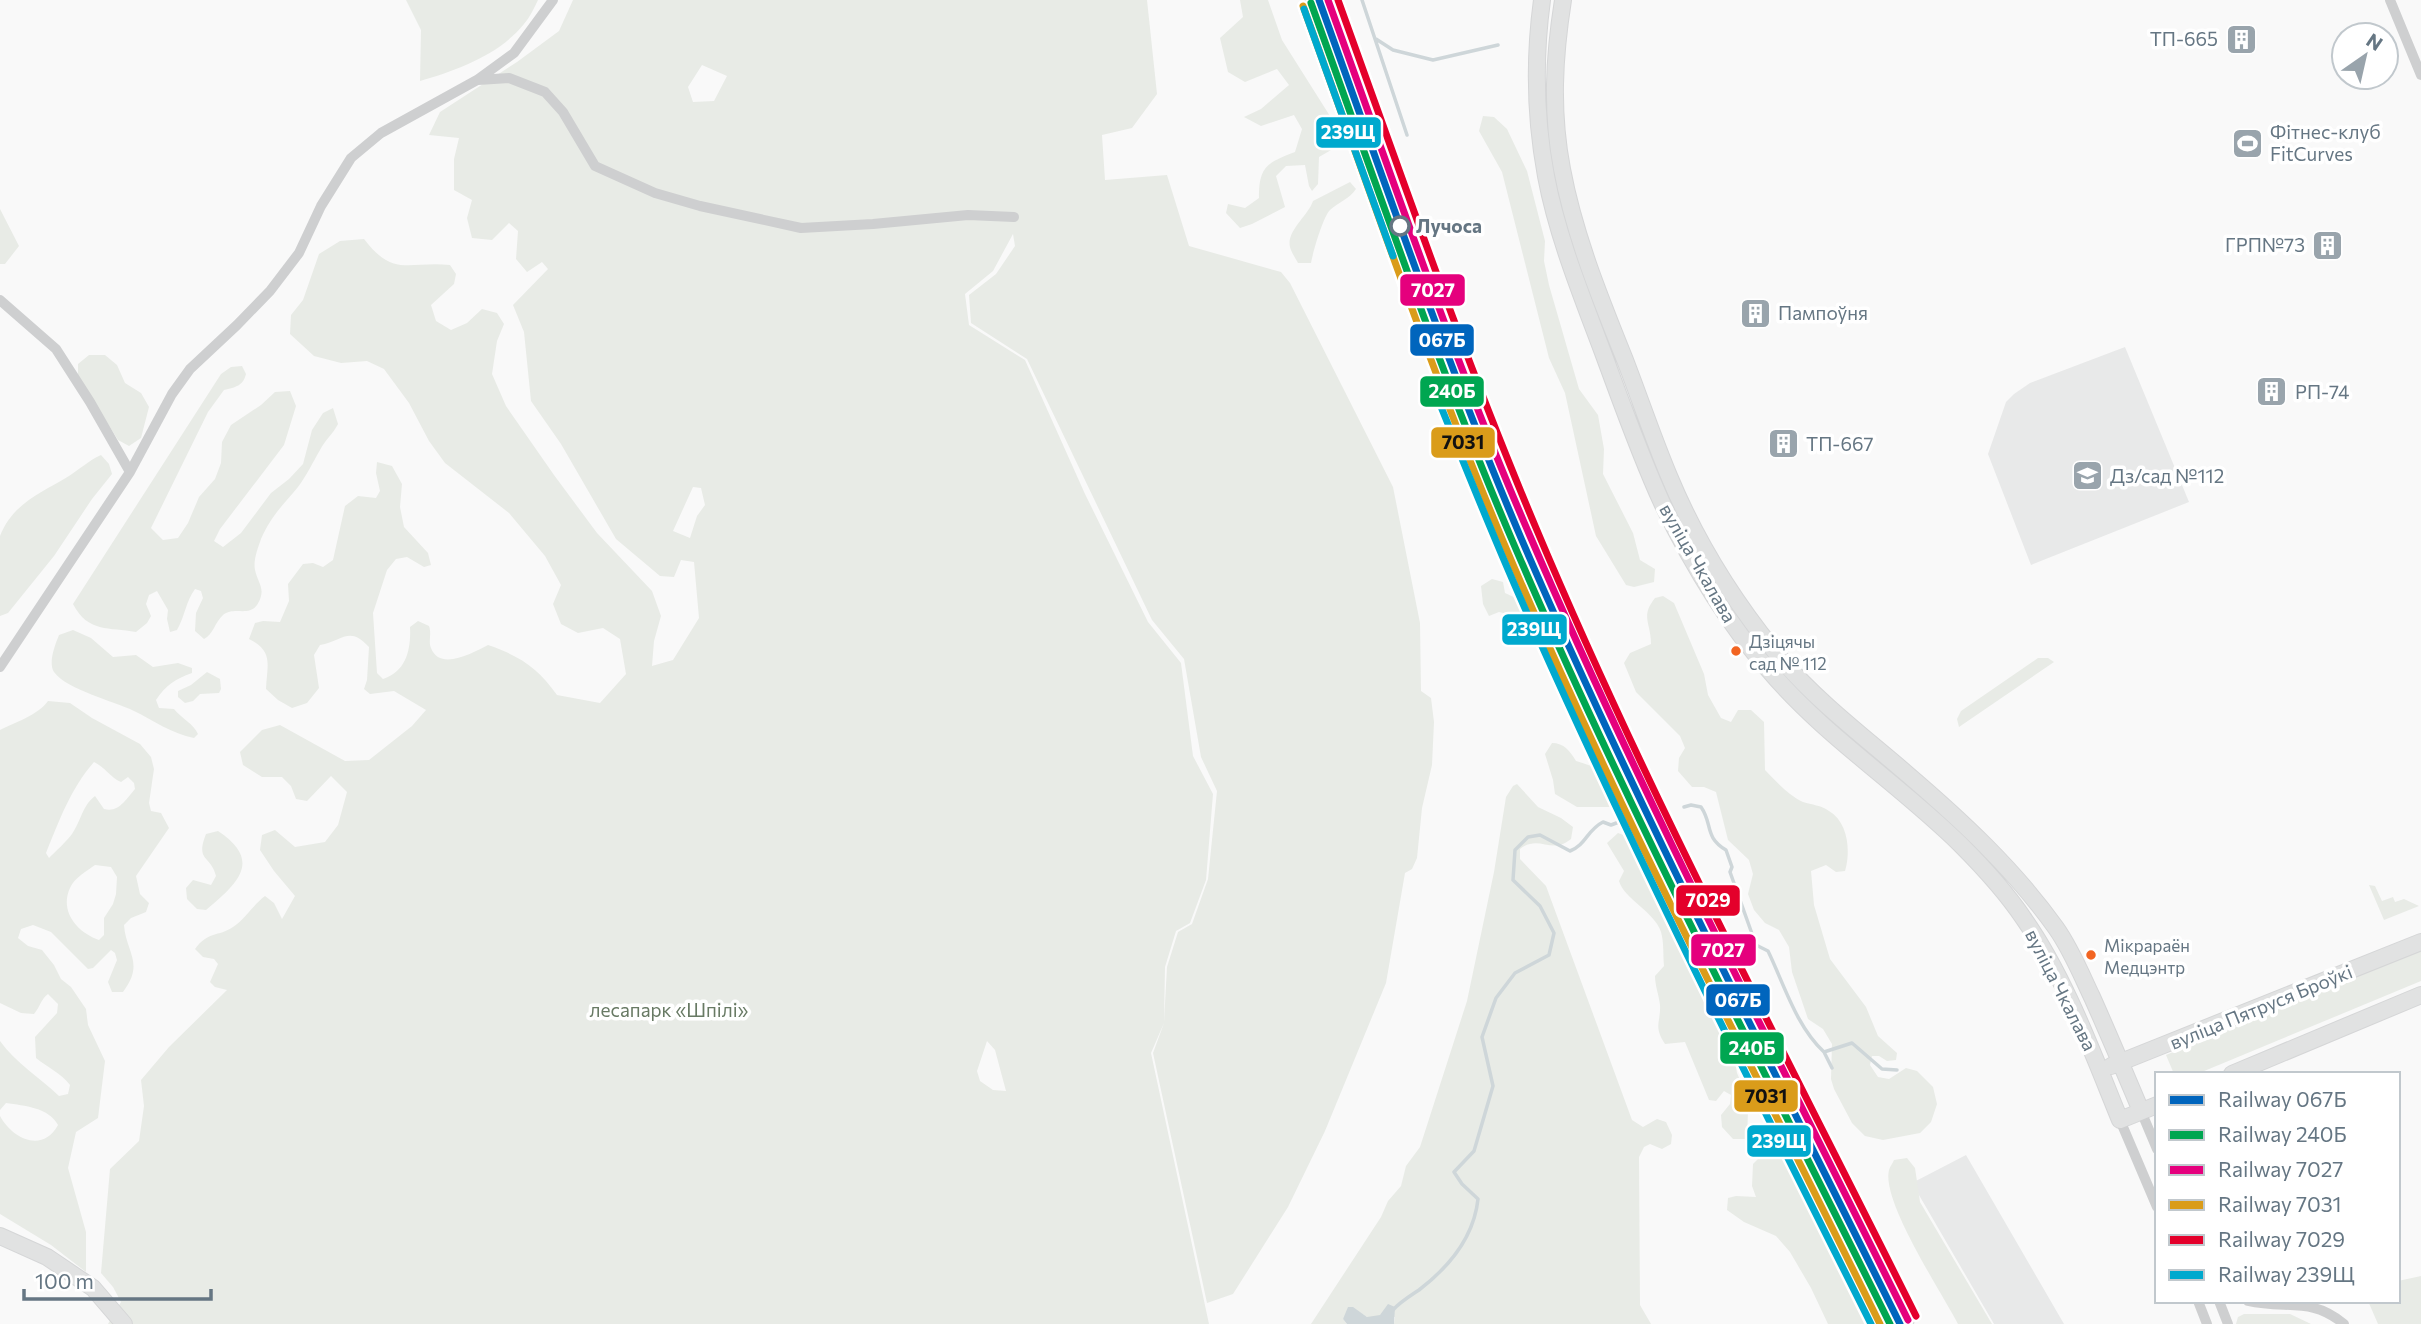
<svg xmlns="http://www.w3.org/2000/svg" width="2421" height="1324" viewBox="0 0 2421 1324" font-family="Commissioner,sans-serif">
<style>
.built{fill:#e8e9e9}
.green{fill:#e8ebe6;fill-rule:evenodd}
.water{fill:#ced6d9}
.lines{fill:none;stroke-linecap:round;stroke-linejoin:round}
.stream{stroke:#ced6d9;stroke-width:3.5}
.secondary-casing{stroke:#d5d6d7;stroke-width:18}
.street{stroke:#cecfd0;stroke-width:10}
.secondary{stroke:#e1e2e2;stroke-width:16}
.rail{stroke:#c3c5c6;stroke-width:3.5;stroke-dasharray:10 5;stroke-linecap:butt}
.rail-1-casing{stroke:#fff;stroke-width:12}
.rail-2-casing{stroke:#fff;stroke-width:12}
.rail-3-casing{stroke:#fff;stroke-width:12}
.rail-4-casing{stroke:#fff;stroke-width:12}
.rail-5-casing{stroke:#fff;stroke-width:12}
.rail-6-casing{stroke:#fff;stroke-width:12}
.rail-1{stroke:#0065bd;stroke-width:7}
.rail-2{stroke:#00a651;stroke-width:7}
.rail-3{stroke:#e5007d;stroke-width:7}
.rail-4{stroke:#da9c1a;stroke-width:7}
.rail-5{stroke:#e4002b;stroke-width:7}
.rail-6{stroke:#00a9ce;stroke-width:7}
.stop-dot{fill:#fff;stroke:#657683;stroke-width:3.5}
.bus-dot{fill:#f26522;stroke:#fff;stroke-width:2.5}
.labels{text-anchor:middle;stroke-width:7;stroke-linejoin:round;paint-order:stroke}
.bus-label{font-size:17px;fill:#657683;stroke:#fff;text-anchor:start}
.poi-label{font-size:19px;fill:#657683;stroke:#fff;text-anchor:start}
.stop-label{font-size:19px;font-weight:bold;fill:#657683;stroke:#fff;text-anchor:start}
.street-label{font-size:19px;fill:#657683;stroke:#fff}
.park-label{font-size:19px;fill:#687a64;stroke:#fff}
.line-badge{stroke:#fff;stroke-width:2.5}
.badge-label{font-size:19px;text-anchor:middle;font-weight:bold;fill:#fff}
.pale-badge-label{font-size:19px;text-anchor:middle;font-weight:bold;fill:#111}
</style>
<rect width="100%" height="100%" fill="#f9f9f9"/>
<path class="built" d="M2125,347L2189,502L2031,565L1988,454L2006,402L2014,394L2030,383Z
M1966,1155L2064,1324H1994L1912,1183Z"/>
<path class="green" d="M406,0H538C534,8 530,17 524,24C499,55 457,70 420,81L421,30Z
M573,0H1147L1157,94L1132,128L1102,135L1105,180L1167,175L1189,246L1281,272L1290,283L1393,487L1420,623L1421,691L1431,698L1434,722L1432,765L1422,808L1417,858L1412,869L1405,873L1386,983L1325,1131L1288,1207L1233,1294L1207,1303L1153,1053L1164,1023L1151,1053L1209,1324H108L121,1302L113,1287L101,1273L110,1169L139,1141L144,1106L141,1080L169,1047L227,990L215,987L210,982L218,964L214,959L203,957L195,949C208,931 218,937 233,927C245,919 253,905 265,896L274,903L282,919L295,896L274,871L260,850L262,835L275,830L295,847L325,842L338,825L347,792L331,776L307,801L296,799L291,786L282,777H262L243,765L240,752L262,730L280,725L345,761L369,760L412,726L426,710L394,691L370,694L364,689L367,680L369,647C349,625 343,641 320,645L314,655L319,688L307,703L292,708L278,700L266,689C267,665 274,651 249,639L255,623L263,621L280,622L289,601L288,584L303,564L313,563L323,567L333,560L345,506L358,496L376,498L380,491L376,473L377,462L392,466L402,484L400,507L404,527L428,553L431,565L424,567L407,557L396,559L387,570L373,613L377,673L383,679C407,671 411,649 410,627L418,621L429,626C432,634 428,641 431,648C440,672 474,652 488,645C520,656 538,668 557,695L600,703L626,674L620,639L603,628L578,633L561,624L553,604L561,585L545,556L509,513L445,463L429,441L409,403L384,369L367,361L341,363L314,356L290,334L291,315L303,300L319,254L340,241L364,239C394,278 408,261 450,265L456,274L454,284L431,305L436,321L451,330L467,323L482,309L497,313L504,324L497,341L492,374L506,406L554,475L597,533L652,591L661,616L654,641L652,666L673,660L699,618L694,562L681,560L674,577L660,576L616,539L561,444L531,401L524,332L513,305L548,269L542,262L527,272L516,259L518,231L509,223L492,240L472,238L467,218L472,200L454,190V159L459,138L429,135L440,112L517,62L559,31ZM702,65L727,76L714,101L693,102L688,87ZM1013,234L1015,246L996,274L969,295L971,323L1027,359L1152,620L1184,659L1201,757L1217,791L1208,879L1192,924L1178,932L1167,967L1164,1022L1165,967L1176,931L1190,923L1206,880L1213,794L1193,756L1181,663L1148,622L1085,494L1025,360L969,325L965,294L993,271ZM693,487L701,488L705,505L697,516L690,538L673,531ZM987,1041L995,1050L1006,1091L993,1090L980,1081L977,1071Z
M1240,0H1268L1282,40L1335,124L1338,146L1319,157L1318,184L1312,191L1309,186L1305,165L1286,166L1276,176L1285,207L1252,224L1240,228L1226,213L1228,204L1245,208L1259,198C1259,167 1266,163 1295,152L1302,129L1294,115L1261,126L1244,117L1261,109L1289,85L1277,69L1245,82L1228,72L1220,38L1243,17Z
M1483,116L1494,117L1507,129L1527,171L1545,241L1544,261L1549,285L1579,389L1598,415L1604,449L1603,474L1633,533L1640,560L1655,569L1654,582L1634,587L1626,585L1596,536L1565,393L1549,358L1502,172L1479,131Z
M1350,182L1356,189C1349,199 1339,202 1330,210C1323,217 1313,252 1311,263H1298C1296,259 1291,252 1290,247C1286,231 1308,216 1313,201Z
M0,209L19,246L5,264H0Z
M89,355H105L117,365L125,383L141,393L149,407L141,438L129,446L118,440L78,376V364Z
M242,366L246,374C243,386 236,387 224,390L208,412L151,528L163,540L178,538L188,523L199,497L215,479L221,463L222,442L231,425L261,405L275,392L290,391L296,406L284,445L220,529L214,541L223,547L241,533L271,493L289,479L303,464L312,430L323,413L333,408L338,424C333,434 325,440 320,450C313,462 307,475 298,487C283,505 271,516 261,539C258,548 253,560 255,570C258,584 267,589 257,605C249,617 234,606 223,615C215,622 213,635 204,639L195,631L196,613L203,598L201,591L195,589C186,601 185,616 177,630L170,632L167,619L168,610L157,591L149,595L146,604L151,616L147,623L136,632C109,627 88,633 73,604L221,374L231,367Z
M101,455L109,464L112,474L92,499L54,556L8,613L0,616V536C13,503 41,493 69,476C80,469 88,461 101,455Z
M1492,579L1503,582L1505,593L1518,599L1522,609L1517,616L1499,612L1489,616L1483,604L1481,586Z
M1663,596L1674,603L1704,674L1708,695L1721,718L1731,722L1738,710H1751L1764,722L1765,770C1777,782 1788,795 1803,802C1812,805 1821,805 1829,811C1848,822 1851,851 1845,871L1836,872L1826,865L1811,871L1814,905L1830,959L1866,1007L1878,1036L1897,1053L1896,1060L1887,1061L1879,1056H1872L1870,1065L1878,1077L1889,1079L1906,1068L1917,1071L1933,1087L1937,1104L1931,1122L1920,1133L1883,1140L1865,1136L1852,1123L1834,1089L1831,1079L1832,1044L1823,1029L1808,1019L1792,972L1789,947L1779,930L1765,923L1754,910L1748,894L1753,874L1749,860L1728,840L1716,792L1704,787H1692L1678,771L1679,758L1685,748L1680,736L1636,692L1624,663L1630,653L1651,644C1651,622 1640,617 1655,598Z
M73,630L91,638L113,657L136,655L153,667L178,663L192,668V673C175,679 166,685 156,700L159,708L174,709C181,718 194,724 198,734L194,738C172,734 153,720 134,711C114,701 67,690 54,672C48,663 55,645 59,635Z
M2038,658H2048L2054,662L1959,727L1957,719L1961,711Z
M207,672L220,679L221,689L219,693L200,694L193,701L185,703L178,697V691L191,685Z
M48,701L70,703L92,718L140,744L151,757L154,769L149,803L151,811L161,813L169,828L136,876L140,894L149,903L146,912L131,918L124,925C126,953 145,963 123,992H112L108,982L117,960L115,953L111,950L93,968L88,969L51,932L33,925L21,929L18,938L28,946L42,950L54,965L61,979L71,987L86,1009L88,1025L105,1061L98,1118L76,1132L68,1168L86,1232V1272L51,1245L0,1214V1116C12,1138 42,1154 58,1125C48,1107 25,1106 6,1103L0,1110V1041C15,1062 40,1078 59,1096L68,1094L70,1085C60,1072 48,1068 36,1058L35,1037L57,1013L58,1004L48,994C41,999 40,1007 34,1014L21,1013L0,1003V730C16,722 38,715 48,701ZM94,762C105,767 111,778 121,782L128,777L134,783L135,789C126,799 119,813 104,809L95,796C82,806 81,821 72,834C67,841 55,852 49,858L46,853C59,821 71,788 94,762ZM95,865L111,867L117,877L116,894L113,904L104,918V935L99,940C78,933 59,912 70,888C74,878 87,871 95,865Z
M1552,743C1564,743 1570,751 1576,761C1598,767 1615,776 1615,802L1610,807H1577L1555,794L1553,780L1545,754Z
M1517,784L1538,807L1561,818L1573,827L1571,839C1568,841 1564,844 1560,845C1546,848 1535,837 1520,849V859L1546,886L1632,1120L1643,1127L1657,1119L1666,1122L1672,1135L1671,1144L1662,1149L1650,1144L1644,1147L1639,1157L1640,1305L1651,1324H1394L1395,1317H1367L1353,1308L1343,1319L1347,1324H1311L1381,1217L1388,1201L1401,1186L1406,1166L1420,1147L1467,1001L1494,872L1506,797L1513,786Z
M218,831C263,861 238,883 206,910L197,909L187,899L186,888L193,880L211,885L216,876C211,855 195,862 206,834Z
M1618,833L1629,837L1650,865L1669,912L1717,1000L1732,1045L1737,1073L1745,1092L1748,1111L1747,1139H1733L1722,1127L1721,1115L1730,1104L1731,1095L1724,1091L1716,1101L1709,1100L1685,1042L1665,1044C1653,1026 1661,1022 1660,1005C1659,995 1655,986 1655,976L1664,966C1663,955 1664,942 1661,932C1655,912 1624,899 1619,881L1624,871L1607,843Z
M2369,885L2375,886L2382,901L2393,897L2395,902L2404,899L2419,906L2384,920Z
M2421,950V981L2197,1074H2174L2166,1055Z
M1773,1144L1809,1179L1850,1257L1864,1311L1873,1324H1828L1811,1288L1790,1252L1776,1236L1744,1222L1727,1210L1728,1198L1736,1196L1756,1197L1752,1186L1753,1164Z
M1907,1158L1915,1168L1920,1202L1992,1324H1958C1942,1293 1881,1201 1889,1170C1890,1166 1893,1163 1894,1160Z
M2421,1276V1324H2378L2368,1301H2398V1281Z
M2244,1314H2290L2311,1324H2236L2238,1317Z"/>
<path class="water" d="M1388,1304L1395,1307L1394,1324H1347L1343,1319L1348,1307H1353L1367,1317L1380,1315Z"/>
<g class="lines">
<path class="stream" d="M1362,0L1407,135
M1376,39L1393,50L1433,60L1498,45
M1684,807L1691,805L1701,807C1713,824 1704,837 1726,850L1732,867L1730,872L1756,945L1768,951C1784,984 1796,1026 1824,1052L1852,1043L1882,1069L1897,1070
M1824,1052L1832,1068
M1393,1310C1400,1302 1410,1296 1419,1290C1449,1267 1474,1237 1478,1199L1462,1184L1454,1172L1474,1151L1493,1086L1482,1037L1496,998L1515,973L1549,955L1554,933L1540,906L1513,880L1515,850L1528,837L1540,835L1570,851C1586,845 1587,830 1603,822L1611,825L1619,822"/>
<defs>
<path id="secondary" d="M1542,0C1534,59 1535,117 1546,176C1557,235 1581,294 1602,350C1621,401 1639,453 1662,503C1690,560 1725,620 1767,668C1824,736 1898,783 1960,844C1983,867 2006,892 2024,919C2065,977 2093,1054 2120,1120L2157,1105
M1563,0C1554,57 1551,111 1562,169C1574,234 1600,298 1625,360C1640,399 1653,438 1669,476C1696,541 1736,605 1781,659C1819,703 1863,736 1906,773C1961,820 2014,869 2056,928C2071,949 2081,974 2092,997C2109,1035 2125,1073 2141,1111
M2111,1066L2421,942
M2232,1074L2421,995
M0,1236L47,1257L93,1288L124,1324"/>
</defs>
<use href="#secondary" class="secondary-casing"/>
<path class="street" d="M2390,0L2421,75
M478,80L509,78L545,92L563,112L595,166L655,193L700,206L801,228L873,224L968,215L1014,217
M0,300L56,349L90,402L130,472
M0,667L130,472L172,394L190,369L237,325L270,291L299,253L321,206L351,158L381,133L477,80L514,53L553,0
M2141,1111L2157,1149
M2120,1120L2157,1207
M2198,1301L2207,1324
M2219,1301L2228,1324
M2248,1301C2286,1310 2311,1296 2344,1324"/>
<use href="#secondary" class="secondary"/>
<path class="rail" d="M1306,0L1362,155
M1418,247L1480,420L1557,608L1626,756L1791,1091L1879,1266L1913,1324"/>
<defs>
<path id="rail-1" d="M1319,0C1384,180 1446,362 1521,538C1636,805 1771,1064 1900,1324"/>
<path id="rail-2" d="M1311,3C1376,183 1437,364 1512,540C1626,807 1761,1064 1890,1324"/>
<path id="rail-3" d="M1328,0C1393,179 1454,361 1530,536C1645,803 1779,1060 1908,1320"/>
<path id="rail-4" d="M1303,6C1368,185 1429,366 1503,541C1616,808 1752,1065 1880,1324"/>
<path id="rail-5" d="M1338,0C1402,177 1463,355 1536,528C1649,797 1786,1055 1916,1316"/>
<path id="rail-6" d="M1304,9L1393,256
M1435,392C1468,473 1500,555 1537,635C1641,868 1757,1096 1871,1324"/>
</defs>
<use href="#rail-1" class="rail-1-casing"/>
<use href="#rail-2" class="rail-2-casing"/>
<use href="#rail-3" class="rail-3-casing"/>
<use href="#rail-4" class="rail-4-casing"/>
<use href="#rail-5" class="rail-5-casing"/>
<use href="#rail-6" class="rail-6-casing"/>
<use href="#rail-1" class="rail-1"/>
<use href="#rail-2" class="rail-2"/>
<use href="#rail-3" class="rail-3"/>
<use href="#rail-4" class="rail-4"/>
<use href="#rail-5" class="rail-5"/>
<use href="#rail-6" class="rail-6"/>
</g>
<defs>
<symbol id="building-square" viewBox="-11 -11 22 22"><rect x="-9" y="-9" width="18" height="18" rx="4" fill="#99a4ac" stroke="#fff"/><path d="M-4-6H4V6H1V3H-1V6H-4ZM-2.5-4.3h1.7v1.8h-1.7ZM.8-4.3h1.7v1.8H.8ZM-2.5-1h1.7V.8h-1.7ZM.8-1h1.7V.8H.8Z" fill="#fff"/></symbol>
<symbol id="stadium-square" viewBox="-11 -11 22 22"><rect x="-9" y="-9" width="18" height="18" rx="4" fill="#99a4ac" stroke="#fff"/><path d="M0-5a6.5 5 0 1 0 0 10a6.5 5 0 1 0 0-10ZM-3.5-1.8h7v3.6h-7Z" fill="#fff"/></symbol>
<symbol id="school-square" viewBox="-11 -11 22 22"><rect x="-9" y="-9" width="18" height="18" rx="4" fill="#99a4ac" stroke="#fff"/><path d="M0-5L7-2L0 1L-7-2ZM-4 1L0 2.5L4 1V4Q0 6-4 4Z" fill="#fff"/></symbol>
</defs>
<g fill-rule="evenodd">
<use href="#building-square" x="2224" y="22" width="35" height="35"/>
<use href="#stadium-square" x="2230" y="126" width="35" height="35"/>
<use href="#building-square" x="2310" y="228" width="35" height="35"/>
<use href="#building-square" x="1738" y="296" width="35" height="35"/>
<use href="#building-square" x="2254" y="374" width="35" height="35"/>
<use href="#building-square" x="1766" y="426" width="35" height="35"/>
<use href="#school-square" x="2070" y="458" width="35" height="35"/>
</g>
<circle class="stop-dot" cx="1400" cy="226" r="9"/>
<g class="bus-dot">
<circle cx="1736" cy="651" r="6"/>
<circle cx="2091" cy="955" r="6"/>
</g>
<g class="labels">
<g class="bus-label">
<text x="1749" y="648">Дзіцячы<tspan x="1749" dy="22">сад № 112</tspan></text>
<text x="2104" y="952">Мікрараён<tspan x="2104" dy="22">Медцэнтр</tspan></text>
</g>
<g class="poi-label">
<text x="2218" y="46" text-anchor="end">ТП-665</text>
<text x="2270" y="139">Фітнес-клуб<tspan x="2270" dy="22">FitCurves</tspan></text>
<text x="2305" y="252" text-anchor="end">ГРП№73</text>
<text x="1778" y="320">Пампоўня</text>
<text x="2295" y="399">РП-74</text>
<text x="1806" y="451">ТП-667</text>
<text x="2110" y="483">Дз/сад №112</text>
</g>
<g class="stop-label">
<text x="1416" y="233">Лучоса</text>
</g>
<g class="street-label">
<text transform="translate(1698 563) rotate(60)" y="7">вуліца Чкалава</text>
<text transform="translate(2061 990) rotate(63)" y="7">вуліца Чкалава</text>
<text transform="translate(2261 1007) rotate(-22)" y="7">вуліца Пятруся Броўкі</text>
</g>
<g class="park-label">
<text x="669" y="1017">лесапарк «Шпілі»</text>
</g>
</g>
<g class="line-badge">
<rect x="1315" y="116" width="67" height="33" rx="7" fill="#00a9ce"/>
<rect x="1399" y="273" width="67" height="34" rx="7" fill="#e5007d"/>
<rect x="1409" y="323" width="66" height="34" rx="7" fill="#0065bd"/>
<rect x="1419" y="375" width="66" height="33" rx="7" fill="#00a651"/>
<rect x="1430" y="426" width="66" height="33" rx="7" fill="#da9c1a"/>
<rect x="1501" y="613" width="67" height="33" rx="7" fill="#00a9ce"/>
<rect x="1675" y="884" width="66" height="33" rx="7" fill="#e4002b"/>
<rect x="1690" y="933" width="67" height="34" rx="7" fill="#e5007d"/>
<rect x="1705" y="983" width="66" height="34" rx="7" fill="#0065bd"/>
<rect x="1719" y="1031" width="66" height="34" rx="7" fill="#00a651"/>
<rect x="1733" y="1079" width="66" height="34" rx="7" fill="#da9c1a"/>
<rect x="1746" y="1124" width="66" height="34" rx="7" fill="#00a9ce"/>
</g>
<g class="badge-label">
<text x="1348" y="139">239Щ</text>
<text x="1433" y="297">7027</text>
<text x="1442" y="347">067Б</text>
<text x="1452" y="398">240Б</text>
<text x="1534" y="636">239Щ</text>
<text x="1708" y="907">7029</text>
<text x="1723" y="957">7027</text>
<text x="1738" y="1007">067Б</text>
<text x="1752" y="1055">240Б</text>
<text x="1779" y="1148">239Щ</text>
</g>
<g class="pale-badge-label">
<text x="1463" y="449">7031</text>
<text x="1766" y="1103">7031</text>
</g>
<rect x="2155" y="1072" width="245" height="231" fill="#ffffff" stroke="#c1c8cd" stroke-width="2"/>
<rect x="2169" y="1095" width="35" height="10" fill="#0065bd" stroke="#c1c8cd" stroke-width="2"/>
<text x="2218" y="1107" font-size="21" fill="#657683">Railway 067Б</text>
<rect x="2169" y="1130" width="35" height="10" fill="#00a651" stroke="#c1c8cd" stroke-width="2"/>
<text x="2218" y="1142" font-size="21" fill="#657683">Railway 240Б</text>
<rect x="2169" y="1165" width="35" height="10" fill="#e5007d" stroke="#c1c8cd" stroke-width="2"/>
<text x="2218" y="1177" font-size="21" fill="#657683">Railway 7027</text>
<rect x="2169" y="1200" width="35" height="10" fill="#da9c1a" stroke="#c1c8cd" stroke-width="2"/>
<text x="2218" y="1212" font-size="21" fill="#657683">Railway 7031</text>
<rect x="2169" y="1235" width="35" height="10" fill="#e4002b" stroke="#c1c8cd" stroke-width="2"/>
<text x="2218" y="1247" font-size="21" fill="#657683">Railway 7029</text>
<rect x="2169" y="1270" width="35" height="10" fill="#00a9ce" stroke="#c1c8cd" stroke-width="2"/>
<text x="2218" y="1282" font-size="21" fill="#657683">Railway 239Щ</text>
<g transform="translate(2365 56) rotate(34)"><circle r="33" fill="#ffffff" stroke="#c1c8cd" stroke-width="2"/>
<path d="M0-5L12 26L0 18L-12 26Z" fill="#99a4ac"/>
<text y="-10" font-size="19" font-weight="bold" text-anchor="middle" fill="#657683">N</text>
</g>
<path d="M24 1289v10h187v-10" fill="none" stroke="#657683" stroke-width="3.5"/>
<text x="35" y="1289" font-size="21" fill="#657683" stroke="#ffffff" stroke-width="5" paint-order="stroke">100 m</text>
</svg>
